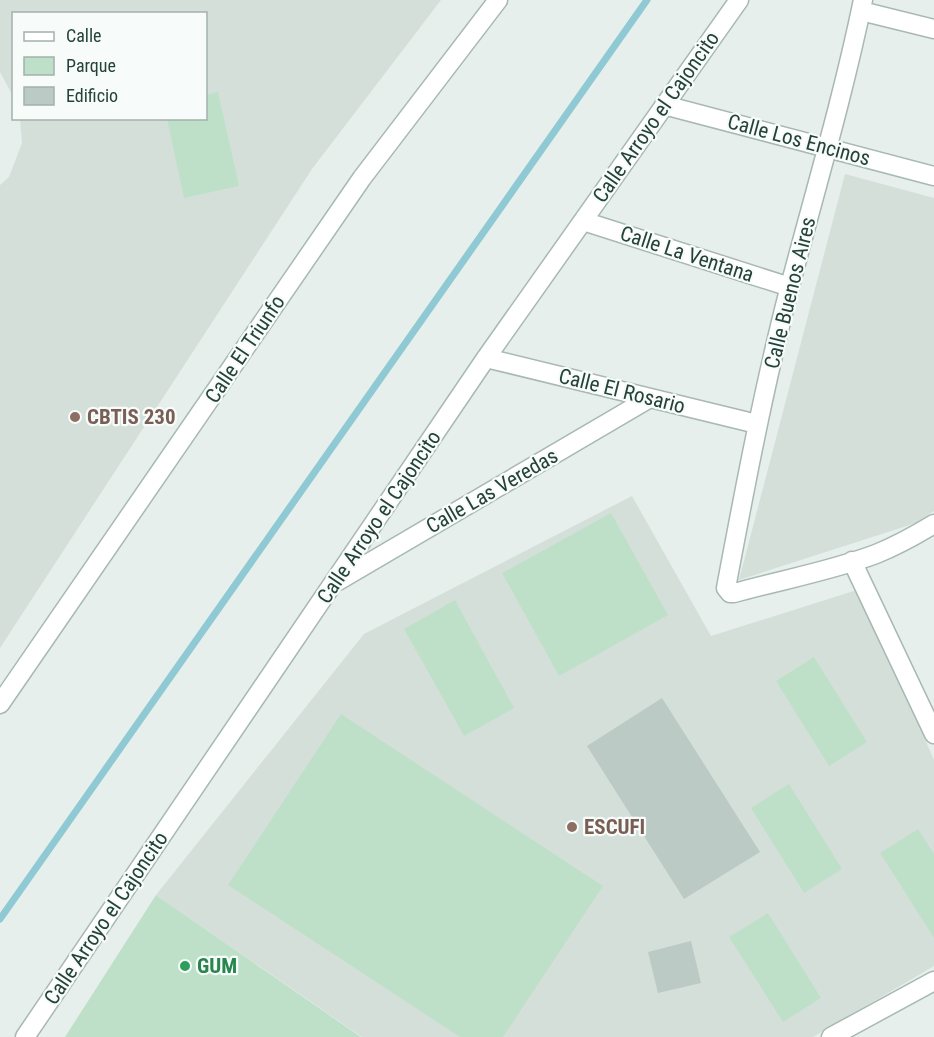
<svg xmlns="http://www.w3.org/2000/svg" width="934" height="1037" viewBox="0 0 934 1037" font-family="'Roboto Condensed',sans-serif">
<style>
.built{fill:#d4dfda}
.green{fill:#bfe0c8}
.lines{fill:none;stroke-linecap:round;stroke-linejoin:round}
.stream{stroke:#8ec9d4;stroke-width:7}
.building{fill:#bbcac4}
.street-casing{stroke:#a8b8b2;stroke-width:21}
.street{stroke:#fff;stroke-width:18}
.education-dot{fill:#8d6e63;stroke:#f7fbf9;stroke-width:2}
.leisure-dot{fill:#2e9e5b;stroke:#f7fbf9;stroke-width:2}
.labels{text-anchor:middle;stroke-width:4.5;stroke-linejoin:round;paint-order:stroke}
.street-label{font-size:21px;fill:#24423a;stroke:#f7fbf9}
.education-label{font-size:21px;font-weight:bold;fill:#785e54;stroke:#f7fbf9;text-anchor:start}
.leisure-label{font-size:21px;font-weight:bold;fill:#27864d;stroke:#f7fbf9;text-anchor:start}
</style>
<rect width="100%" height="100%" fill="#e6efeb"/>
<path class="built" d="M0,0H441L312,169L0,648V185L9,177L22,143L20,119L206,118V14H14L13,96L0,72Z
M845,174L934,198V511L916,523L739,580Z
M632,496L711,636L860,589L934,760V966L813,1037H362L156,895L364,634Z"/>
<path class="green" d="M218,92L239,186L184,198L167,119L206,118V95Z
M611,513L668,615L559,676L502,573Z
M455,600L514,708L464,736L404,629Z
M814,657L867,742L829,766L776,681Z
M341,714L603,886L503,1037H460L228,885Z
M789,784L842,869L804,893L751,808Z
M918,829L934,854V938L880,853Z
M156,895L361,1037H65Z
M768,913L821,998L783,1022L729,937Z"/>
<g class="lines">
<path class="stream" d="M0,919L647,0"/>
</g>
<path class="building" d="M662,698L760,852L684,899L587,746Z
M691,941L701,983L658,993L648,952Z"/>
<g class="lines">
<defs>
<path id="street" d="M863,0C843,97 815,191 790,286C764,386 745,487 726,588L730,593H734C781,580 831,571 876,554C896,546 916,535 934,524
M861,11L934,29
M664,105L934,176
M583,221L790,287
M486,358L757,424
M852,561L934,734
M338,581L650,398
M0,704L362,178L498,0
M25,1037L486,358L739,0
M831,1037L934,981"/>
</defs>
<use href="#street" class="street-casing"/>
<use href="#street" class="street"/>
</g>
<g class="education-dot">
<circle cx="75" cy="417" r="6"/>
<circle cx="572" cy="827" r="6"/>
</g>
<circle class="leisure-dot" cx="185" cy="966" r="6"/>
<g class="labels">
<g class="street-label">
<text transform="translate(656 117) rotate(-55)" y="7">Calle Arroyo el Cajoncito</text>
<text transform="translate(799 140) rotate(15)" y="7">Calle Los Encinos</text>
<text transform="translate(687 254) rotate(18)" y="7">Calle La Ventana</text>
<text transform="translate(790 293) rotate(-76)" y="7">Calle Buenos Aires</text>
<text transform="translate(245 349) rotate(-56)" y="7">Calle El Triunfo</text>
<text transform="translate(622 391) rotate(14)" y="7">Calle El Rosario</text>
<text transform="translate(492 491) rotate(-30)" y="7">Calle Las Veredas</text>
<text transform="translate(379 517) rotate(-56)" y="7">Calle Arroyo el Cajoncito</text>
<text transform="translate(106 918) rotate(-56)" y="7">Calle Arroyo el Cajoncito</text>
</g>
<g class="education-label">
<text x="87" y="424">CBTIS 230</text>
<text x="584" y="834">ESCUFI</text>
</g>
<g class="leisure-label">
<text x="197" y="973">GUM</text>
</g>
</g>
<rect x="12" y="12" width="195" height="108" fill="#f7fbf9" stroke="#a3b1ad" stroke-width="1.5"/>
<rect x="24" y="32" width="30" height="9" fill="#ffffff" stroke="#a3b1ad" stroke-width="1.5"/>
<text x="66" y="42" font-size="18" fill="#24423a">Calle</text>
<rect x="24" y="57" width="30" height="18" fill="#bfe0c8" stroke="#a3b1ad" stroke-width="1.5"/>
<text x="66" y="72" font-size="18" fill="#24423a">Parque</text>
<rect x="24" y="87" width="30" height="18" fill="#bbcac4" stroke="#a3b1ad" stroke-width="1.5"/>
<text x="66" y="102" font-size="18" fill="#24423a">Edificio</text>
</svg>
